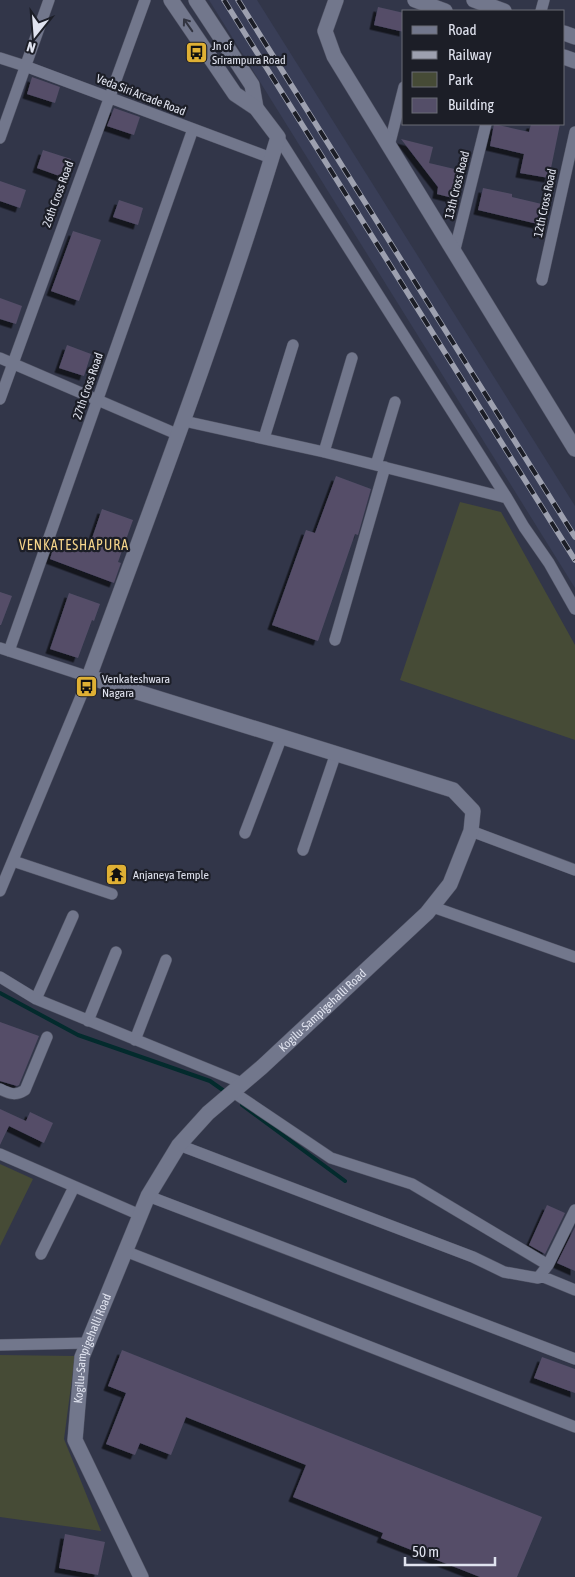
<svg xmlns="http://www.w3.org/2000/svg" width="575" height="1577" viewBox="0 0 575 1577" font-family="'Asap Condensed',sans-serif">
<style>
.built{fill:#393e57}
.green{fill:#464b36}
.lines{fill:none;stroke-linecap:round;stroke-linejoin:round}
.stream{stroke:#032b2d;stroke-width:4}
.building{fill:#544e68;filter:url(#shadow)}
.street-casing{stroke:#515465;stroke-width:12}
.secondary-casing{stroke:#515465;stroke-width:16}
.street{stroke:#72778c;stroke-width:11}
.secondary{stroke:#72778c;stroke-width:15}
.rail-casing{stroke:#9da0af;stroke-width:5.5}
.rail{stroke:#1c1e27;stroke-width:4;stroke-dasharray:11;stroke-linecap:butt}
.oneway{stroke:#323440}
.labels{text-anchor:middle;stroke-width:4.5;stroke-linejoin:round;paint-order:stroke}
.poi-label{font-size:12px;fill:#e0e3ef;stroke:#1c1e27;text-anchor:start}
.street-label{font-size:12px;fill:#e0e3ef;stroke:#1c1e27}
.neighbourhood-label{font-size:14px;letter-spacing:1px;fill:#f6d58b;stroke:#1c1e27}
</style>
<defs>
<filter id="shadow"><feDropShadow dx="-4.5" dy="4.5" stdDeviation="0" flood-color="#0009"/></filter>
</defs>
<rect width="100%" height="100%" fill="#323649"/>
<path class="built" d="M209,0H257L575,506V588Z"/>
<path class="green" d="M460,502L501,512L575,645V740L400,680Z
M0,1164L33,1179L0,1246Z
M0,1355L75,1356L64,1439L101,1531L0,1517Z"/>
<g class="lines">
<path class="stream" d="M0,993L78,1035L210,1081L227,1093
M242,1105L345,1181"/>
</g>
<path class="building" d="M378,7L404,13V32L374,25Z
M32,77L60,87L55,103L27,94Z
M114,108L140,117L134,135L107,126Z
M494,124L529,132L531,124H560L549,178L520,173L524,154L490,146Z
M401,139L433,147L429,163L463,171L457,199L437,194L438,187Z
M43,150L71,159L65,178L37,168Z
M0,181L26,190L20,208L0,201Z
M483,188L512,194V197L546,205L542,225L478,210Z
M119,200L143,208L138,225L113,217Z
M73,231L101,240L79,301L51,291Z
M0,298L22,306L16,324L0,319Z
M67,345L91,354L84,376L59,368Z
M336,476L371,489L358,535L355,534L318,641L272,625L306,530L315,533Z
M102,509L133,520L118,562L121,563L114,583L50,559L56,539L88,550Z
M0,592L12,596L1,625H0Z
M69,593L100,604L94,621L92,620L78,658L50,649Z
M0,1022L39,1036L19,1085L17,1086L0,1081Z
M0,1109L26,1121L30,1112L53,1123L44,1143L9,1126L0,1145Z
M547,1205L565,1213L545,1254L529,1245Z
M575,1227V1271L557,1263Z
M122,1350L542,1517L517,1577H480L381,1538L383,1533L293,1497L306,1465L186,1417L171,1455L140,1443L135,1455L106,1444L126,1393L108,1386Z
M542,1357L575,1369V1393L534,1378Z
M65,1534L105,1542L98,1575L59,1568Z"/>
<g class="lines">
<defs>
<path id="street" d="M541,11L544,0
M0,58L25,66L271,158
M0,138L49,0
M389,146L404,87
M454,253L486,124
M542,280L575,132
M0,358L179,435
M0,399L145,0
M184,421L324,452L507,498L278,137
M264,438L293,345
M324,452L352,358
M376,465L395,402
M507,498L524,527L549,563L575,609
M335,640L385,467
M0,648L89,677L0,891
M9,651L193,129
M471,831L575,870
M245,833L282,736
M303,850L336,753
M13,861L112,894
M433,907L575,957
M0,977L36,999L242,1083
M36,999L73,916
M88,1021L116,952
M135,1040L166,960
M0,1089C10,1094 16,1096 25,1090L47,1037
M179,1145L473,1257L504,1272L538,1278L548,1265L412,1184L331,1158L233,1092
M0,1154L140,1215
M148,1196L575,1359
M125,1251L575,1427
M41,1254L74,1187
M548,1265L575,1210
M541,1276L575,1290
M0,1345L88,1343"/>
<g id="secondary">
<path d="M196,0L252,85L256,108"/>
<path d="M336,0L325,31L334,56L575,449"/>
<path d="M415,0L445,11"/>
<path d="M474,0L504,11"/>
<path d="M564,33L575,37"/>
<path d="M564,57L575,61"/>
<path id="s1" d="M141,1577L75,1440L82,1357L148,1196L179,1145L208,1113L262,1067L427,913L450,884L471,831L473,811L453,790L89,677C155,498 223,320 278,137L256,108L235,94L171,0"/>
</g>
</defs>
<use href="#street" class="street-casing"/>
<use href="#secondary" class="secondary-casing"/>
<use href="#street" class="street"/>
<use href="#secondary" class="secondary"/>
<defs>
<path id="rail" d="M224,0L575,560
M238,0L575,537"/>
</defs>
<use href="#rail" class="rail-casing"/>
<use href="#rail" class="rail"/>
</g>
<defs><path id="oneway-shaft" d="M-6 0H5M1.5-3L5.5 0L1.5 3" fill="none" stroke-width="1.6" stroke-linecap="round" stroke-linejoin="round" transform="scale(1.25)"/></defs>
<use class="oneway" href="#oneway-shaft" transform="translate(188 25) rotate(-125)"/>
<defs>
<symbol id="bus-square" viewBox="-11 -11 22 22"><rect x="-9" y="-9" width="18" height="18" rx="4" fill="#dfb034" stroke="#1c1e27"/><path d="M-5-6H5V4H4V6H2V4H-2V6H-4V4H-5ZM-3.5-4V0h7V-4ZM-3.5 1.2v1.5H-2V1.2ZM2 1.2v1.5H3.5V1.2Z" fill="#111"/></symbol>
<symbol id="temple-square" viewBox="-11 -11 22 22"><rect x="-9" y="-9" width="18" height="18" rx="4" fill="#dfb034" stroke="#1c1e27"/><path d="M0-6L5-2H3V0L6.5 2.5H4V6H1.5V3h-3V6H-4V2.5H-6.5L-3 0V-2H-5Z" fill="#111"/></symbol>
</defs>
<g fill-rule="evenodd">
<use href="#bus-square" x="184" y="40" width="25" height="25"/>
<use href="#bus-square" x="74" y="674" width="25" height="25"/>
<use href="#temple-square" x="104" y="862" width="25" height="25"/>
</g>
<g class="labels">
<g class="poi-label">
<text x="212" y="50">Jn of<tspan x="212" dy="14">Srirampura Road</tspan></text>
<text x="102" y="683">Venkateshwara<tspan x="102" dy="14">Nagara</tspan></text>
<text x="133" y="879">Anjaneya Temple</text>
</g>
<g class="street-label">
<text transform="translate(141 95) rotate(21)" y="4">Veda Siri Arcade Road</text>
<text transform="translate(457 185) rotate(-76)" y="4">13th Cross Road</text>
<text transform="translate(58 194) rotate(-70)" y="4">26th Cross Road</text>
<text transform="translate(545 203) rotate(-78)" y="4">12th Cross Road</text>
<text transform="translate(88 386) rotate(-71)" y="4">27th Cross Road</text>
<text dy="4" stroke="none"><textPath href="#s1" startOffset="666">Kogilu-Sampigehalli Road</textPath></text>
<text dy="4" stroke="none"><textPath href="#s1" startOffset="246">Kogilu-Sampigehalli Road</textPath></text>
</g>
<g class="neighbourhood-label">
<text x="74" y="550">VENKATESHAPURA</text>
</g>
</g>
<rect x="402" y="10" width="162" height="115" fill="#1c1e27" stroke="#6a6d77"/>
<rect x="412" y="26" width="25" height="8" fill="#72778c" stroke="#6a6d77"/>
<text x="448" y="35" font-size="15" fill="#e0e3ef">Road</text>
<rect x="412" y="51" width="25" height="8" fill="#9da0af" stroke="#6a6d77"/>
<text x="448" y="60" font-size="15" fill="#e0e3ef">Railway</text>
<rect x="412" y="72" width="25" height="15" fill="#464b36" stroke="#6a6d77"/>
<text x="448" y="85" font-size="15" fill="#e0e3ef">Park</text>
<rect x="412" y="98" width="25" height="15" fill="#544e68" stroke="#6a6d77"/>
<text x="448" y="110" font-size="15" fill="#e0e3ef">Building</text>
<g transform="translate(35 35) rotate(197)" stroke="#1c1e27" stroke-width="4" paint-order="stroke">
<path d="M0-4L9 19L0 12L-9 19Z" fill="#e0e3ef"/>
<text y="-8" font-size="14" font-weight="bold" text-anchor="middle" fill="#e0e3ef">N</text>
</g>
<path d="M405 1557v8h90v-8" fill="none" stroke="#e0e3ef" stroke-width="2.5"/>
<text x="412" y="1557" font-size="15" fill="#e0e3ef" stroke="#1c1e27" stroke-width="4" paint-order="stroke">50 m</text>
</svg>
